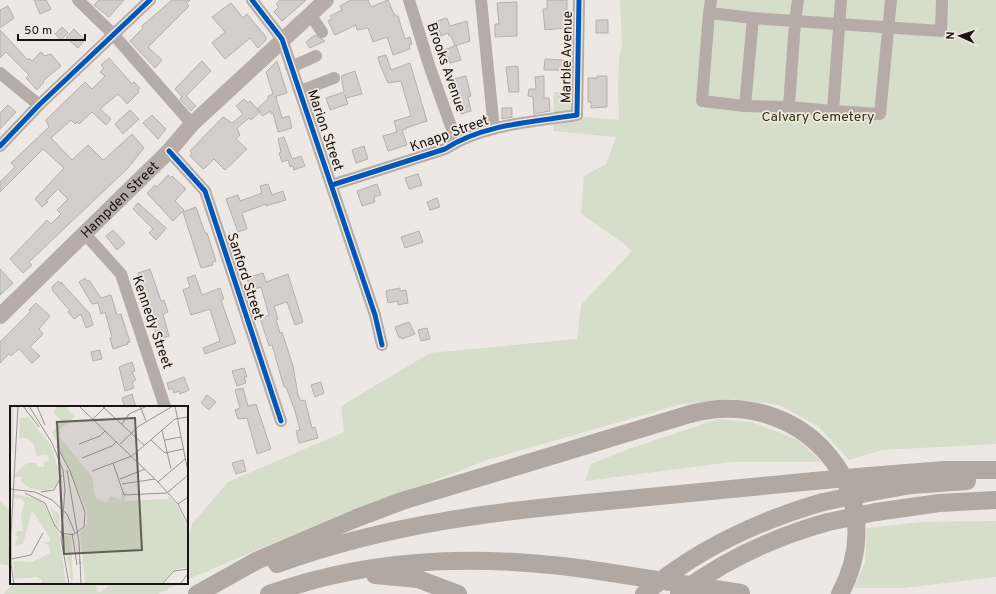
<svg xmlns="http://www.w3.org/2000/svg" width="996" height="594" viewBox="0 0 996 594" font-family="Overpass,sans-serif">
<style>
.green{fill:#d6ddcb}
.building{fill:#d3cecc;stroke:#b4b0ae}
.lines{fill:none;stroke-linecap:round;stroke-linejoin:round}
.minor{stroke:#b6aca7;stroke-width:12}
.major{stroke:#b7aca7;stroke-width:16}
.highway{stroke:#b2a8a2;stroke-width:18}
.highway-bridge{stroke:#b2a8a2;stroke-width:18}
.cycleway-casing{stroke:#f1e7df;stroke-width:8}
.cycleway{stroke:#0057b8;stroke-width:5}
.labels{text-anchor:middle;stroke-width:3.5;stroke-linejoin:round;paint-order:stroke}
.street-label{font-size:14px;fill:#171411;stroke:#f1e7df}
.park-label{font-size:14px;fill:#24390a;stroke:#f1e7df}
.inset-road{fill:none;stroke:#97938f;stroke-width:1}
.view{fill:#625e5a;fill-opacity:0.15;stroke:#625e5a;stroke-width:2}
.inset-edge{fill:none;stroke:#171411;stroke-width:2}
</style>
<rect width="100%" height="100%" fill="#ede8e3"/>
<path class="green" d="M620,0H996V444L882,450L849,460L818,426L779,405L732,399L682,404L487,460L268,545L187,580V541L192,524L228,482L344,432L341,406L430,353L577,339L581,305L632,251L623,243L581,214L584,176L606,164L616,137L553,131L554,92H572L573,120L584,117L619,120L618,90L619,58L622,45Z
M718,419L752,422L798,440L822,462H732L585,481L591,464L626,450Z
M0,501L11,512V566L0,564Z
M996,521V577L903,588H854L865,562L867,528L921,522Z
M13,583H94L99,593L112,583H181L158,594H4Z"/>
<path class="building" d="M34,0H46L51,9L40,14Z
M99,0H124L109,17L94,5Z
M172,0H190L186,3L189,6L148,47L162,60L155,68L130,41L143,28L142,26L149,20Z
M280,0H306L282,21L274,12L279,7L276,4Z
M351,0H368L371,7L388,0L393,12L396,16H398L405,39L410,37L412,44L409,45L410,49L393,55L387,37L373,42L368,28L357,30L356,25L335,35L328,21L332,19L330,16L342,10L340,6Z
M547,0H567V10H565L566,28L545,30L543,9H547Z
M517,2V36L495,37V24H499L497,3Z
M231,3L243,18L247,14L266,37V40L258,48L250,38L225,59L212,43L225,32L212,17Z
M8,6L14,18L0,28V10Z
M447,18L450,26L467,21L470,41L455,46L451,36H449L448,33L441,36L436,21Z
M596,20H608V33H596Z
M62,27L68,33L61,40L55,34Z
M74,29L85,40L78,48L66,38Z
M0,30L28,60L29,58L32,61L41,52L45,56L51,54L61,66L43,81L44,82L37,90L26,78L29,75L6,52L0,58Z
M315,35L325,41L310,48L306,42Z
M456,45L461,60L450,63L445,50Z
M386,55L391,70L410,63L427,121L406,128V129L402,130L407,145L388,151L383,136L397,132L394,121L411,116L401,81L388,83L380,65L378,57Z
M109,58L132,84L134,82L140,88L138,90L139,92L127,104L118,94L100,109L111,119L106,125L92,112L79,124L77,122L75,124L71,120L51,138L72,160L88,145L103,160L105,159L132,134L144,148L127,169L29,262L32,265L23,273L10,259L47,220L51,224L61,214L57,210L68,199L58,189L46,201L48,202L42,207L35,199L64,168L43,149L0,192V182L15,167L11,163L49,127L46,120L85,82L92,89L105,76L100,72L104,68L101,65Z
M545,59L563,60L566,61V68H563L562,70H544Z
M202,61L211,71L186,96L196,106L191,111L180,99L182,97L175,89Z
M277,61L287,93L274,97H276L282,118L289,116L292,128L278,132L273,113L271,114L270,111L263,116L257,109L268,99V96L273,94L266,72Z
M518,66L519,92H509L506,67Z
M355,71L362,94L346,98L345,95L348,104L330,110L326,98L344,92L341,76Z
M466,76L471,96L468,97L471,111L461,114L453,79Z
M544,76V98H549L550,111L534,114L533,97L528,96L529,89H536L535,77Z
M597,76H607V107L591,108V102H588V78H597Z
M244,99L248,103L250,101L260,112L251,120L249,118L237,128L240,135L236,139L247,149L225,170L214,159L204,169H203L190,156L192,153L190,151L223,117L232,123L243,114L236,106Z
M8,105L16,112L0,129V113Z
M502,108H512V117L502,119Z
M130,110L139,119L123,134L115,124Z
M152,115L166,129L158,139L143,123Z
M284,137L292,159L301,156L305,166L294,170L293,166L290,167L288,160L282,162L279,153L281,152L278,139Z
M364,146L368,159L356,163L352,150Z
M418,174L422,185L409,189L405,178Z
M168,175L170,178L172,176L186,189L175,201L184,210L173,221L147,193L155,185L157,187Z
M268,184L272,195L283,191L286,200L266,206V204L242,213L247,229L238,232L226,199L238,195L240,201L262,193L260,186Z
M377,184L381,195L374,197L375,202L362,206L357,191Z
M437,198L440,207L430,210L427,202Z
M138,203L166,228L156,240L149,233L153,229L133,209Z
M196,207L205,233H207L216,261L212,262L213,265L201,268L183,212Z
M113,230L125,243L117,250L106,236Z
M419,231L423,242L405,248L401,237Z
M0,269L13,283L0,295Z
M150,269L161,301L164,300L168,312L163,314L169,336L158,339L138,280L140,279L138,273Z
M263,273L266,282L288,274L291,284L303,322L295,325L287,302L274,306L278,319L276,320L280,333L282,332L293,366L298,395L301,401L305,400L312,428L315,427L318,438L299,443L296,431L300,430L295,411L286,387H284L272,345L269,346L260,318L269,315L261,287L254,289L253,287L250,288L247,278Z
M195,275L202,295L220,288L224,299L221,300L236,343L205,354L203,348L220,341L210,309L191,315L183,290L190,287L187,278Z
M85,278L87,281L89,280L101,298L111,295L117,315L121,314L130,342L127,343L128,344L113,349L110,338L112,337L105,312L101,314L98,303L92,304L79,282Z
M58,281L60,284L61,282L90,314L93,325L86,328L81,314L74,319L68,312L70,311L53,291L52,287Z
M400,288V291L406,290L408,303L398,305V301L388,303L386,291Z
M36,303L50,316L39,329L43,334L30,347L40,356L32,363L19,349L11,356L9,354L0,363V342L31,311L29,310Z
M409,322L415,334L402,339L401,337L399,338L395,327Z
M427,328L430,339L421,341L418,330Z
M100,350L102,359L93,361L91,352Z
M132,362L135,371L132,372L136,380L132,382L134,388L125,391L119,367Z
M244,368L247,377H244L246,383L237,386L232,371Z
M184,377L189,390L180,394L179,391L174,393L172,388L169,390L167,383Z
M321,382L324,393L315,397L311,385Z
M243,388L248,406L256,404L271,449L257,454L247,418L238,419L235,410L240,408L235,390Z
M132,394L136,407H125L122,398Z
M207,395L216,402L209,410L201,403Z
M243,460L246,471L236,474L232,463Z"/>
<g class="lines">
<path class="minor" d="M78,0L113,34L192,124
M252,0L282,39L375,315L382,345
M409,0L429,65L453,132L454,144
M481,0L494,129
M841,0L833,111L880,114L891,0
M709,13L711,0
M310,14L322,32
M753,18L795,21L798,0
M291,67L316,56
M0,73L39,105
M300,91L334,78
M745,106L702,101L709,13L753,18L745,106L789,107
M833,111L789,107L795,21L941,31L942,0
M0,146L39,105L150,0
M169,151L205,191L281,421
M332,185L445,149C483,124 533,122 577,115L579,0
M85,234L121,274L165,407"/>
<path class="major" id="s1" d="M0,316L169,151L192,124L326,0"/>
<path class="highway" d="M869,476L944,470H996
M872,492L912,485L967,481
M876,512L939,503L996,500
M277,564C391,523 498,511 618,500C683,494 749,487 814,481
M375,575L418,579L458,594
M197,594L256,561L357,518L402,501L690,414C800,384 896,490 840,594
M269,594C381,554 496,554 612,573
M644,594C697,549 757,521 823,502
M679,594C724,560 774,537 828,522"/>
<path class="highway-bridge" d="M814,481L869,476
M823,502L872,492
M828,522L876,512
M612,573L741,593"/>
<defs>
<path id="cycleway" d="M252,0L282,39L375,315L382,345
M0,146L39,105L150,0
M169,151L205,191L281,421
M332,185L445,149C483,124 533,122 577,115L579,0"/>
</defs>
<use href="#cycleway" class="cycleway-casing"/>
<use href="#cycleway" class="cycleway"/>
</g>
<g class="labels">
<g class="street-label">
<text transform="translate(566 57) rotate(-89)" y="5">Marble Avenue</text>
<text transform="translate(447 67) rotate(71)" y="5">Brooks Avenue</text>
<text transform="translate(326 130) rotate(71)" y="5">Marion Street</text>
<text transform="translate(449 133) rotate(-20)" y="5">Knapp Street</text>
<text dy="5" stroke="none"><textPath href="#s1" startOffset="167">Hampden Street</textPath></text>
<text transform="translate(246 276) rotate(72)" y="5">Sanford Street</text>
<text transform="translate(153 322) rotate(71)" y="5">Kennedy Street</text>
</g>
<g class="park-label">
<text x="818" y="121">Calvary Cemetery</text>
</g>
</g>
<g transform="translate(10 406)">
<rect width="178" height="178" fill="#ede8e3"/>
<path d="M0,0H3V47H2ZM46,0H55L65,11L49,24L51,27L48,29L82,71L85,91L96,97L101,90L111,94L112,86H117L114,95L158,93V90L165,96L178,120V138H173L178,139V162H171L162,165L152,178H75L70,128L77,118V105L42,26L46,22L44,14L50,19L51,14L44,7ZM18,11L40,38L48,62V75L46,80L36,86L20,82L11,76V71H5V68L17,57H26L28,61H34L33,56L39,54L37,48L27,50L23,37L16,32H9L10,12ZM4,88L28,93L33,97L49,128L56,178H32V174L27,171L5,173L3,155L22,156L40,147L39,139L30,136H39L40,132L22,104L13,138L4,139L9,131L5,129L8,125H13L11,107L15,97L12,93L4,92ZM40,100L50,109L49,122L46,120ZM53,129L61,131L63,175L61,174Z" fill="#d6ddcb"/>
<path class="inset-road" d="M13,0L29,21M19,0L42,37L53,64L55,84L51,133L59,178M27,0L35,19M69,0L148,76L168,98L178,118M92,0L134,39M130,0L136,15M165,0L178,66M83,13L96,0M112,18L119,8L137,0M152,24L161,63M141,34L155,47L173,43M155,34L171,31M69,38L90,30L95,25M110,38L129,20L163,0M72,52L102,40L107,35M103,57L114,89L157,87L178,69M57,64L69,136L70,158M82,65L122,50L165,13L178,11M110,73L135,63M148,76L175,53M112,78L145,73M0,83L25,86L42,94L57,108L65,127M31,86L44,84L52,69M15,87L35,97L45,120L51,127L63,129L74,121L75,106L60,65L47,40M168,98L178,91M62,127L67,159M1,153L21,149L33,127M70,155L71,178M4,178L1,158V128L8,0M152,178L164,165L178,163M170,178L178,168"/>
<path class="view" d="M125,12L132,144L54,148L47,16Z"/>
<rect width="178" height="178" class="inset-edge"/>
</g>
<g transform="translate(960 36) rotate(273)" stroke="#f1e7df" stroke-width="3" paint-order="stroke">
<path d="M0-3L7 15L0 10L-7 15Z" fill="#171411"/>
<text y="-6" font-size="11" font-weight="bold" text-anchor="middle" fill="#171411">N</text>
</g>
<path d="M18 34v6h67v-6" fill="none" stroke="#171411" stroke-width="2"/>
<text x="24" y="34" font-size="12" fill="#171411" stroke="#f1e7df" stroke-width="3" paint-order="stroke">50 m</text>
</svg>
